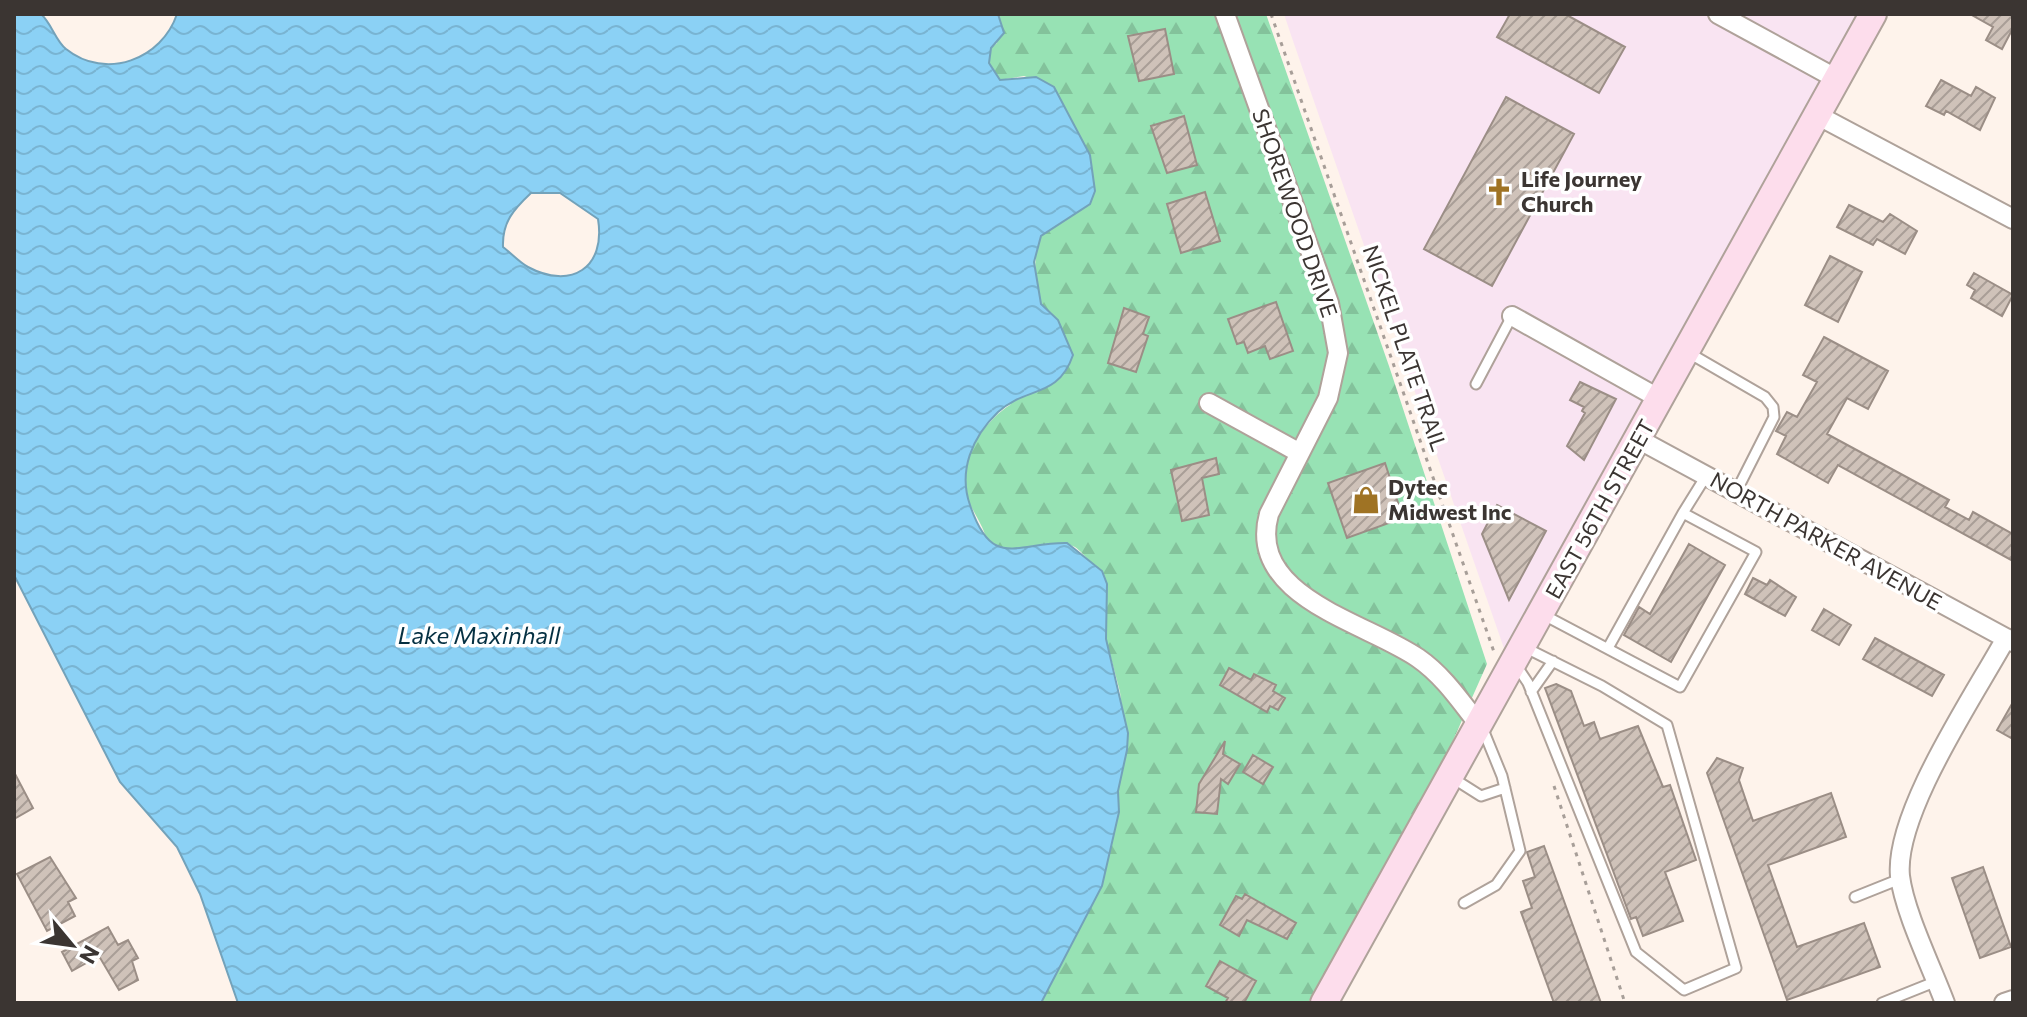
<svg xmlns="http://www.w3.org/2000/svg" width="2027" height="1017" viewBox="0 0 2027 1017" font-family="Commissioner,sans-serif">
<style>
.commercial{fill:#f9e4f2}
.forest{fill:url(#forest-firs)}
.water{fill:url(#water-waves);stroke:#73a2ba;stroke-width:2;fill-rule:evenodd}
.building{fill:url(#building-hatch);stroke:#9b8e86;stroke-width:2}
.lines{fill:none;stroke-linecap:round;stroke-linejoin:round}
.lane-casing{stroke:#afa29a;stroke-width:13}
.street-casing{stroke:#afa29a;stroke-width:22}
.secondary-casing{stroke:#afa29a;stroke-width:30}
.path{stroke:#a79e98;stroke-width:3;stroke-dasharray:4 6;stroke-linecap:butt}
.lane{stroke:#fff;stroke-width:9}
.street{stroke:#fff;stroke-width:18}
.secondary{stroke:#fdddec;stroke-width:26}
.labels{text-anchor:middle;stroke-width:7;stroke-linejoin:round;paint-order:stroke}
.poi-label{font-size:22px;font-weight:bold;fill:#3b3532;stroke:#fff;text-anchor:start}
.street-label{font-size:22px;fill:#3b3532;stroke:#fff}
.water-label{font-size:24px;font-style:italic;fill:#053042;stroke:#fff}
</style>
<defs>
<pattern id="forest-firs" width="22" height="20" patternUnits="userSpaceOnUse" patternTransform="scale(2)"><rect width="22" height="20" fill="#97e2b4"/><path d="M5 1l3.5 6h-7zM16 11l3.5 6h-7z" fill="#83c29b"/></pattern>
<pattern id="water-waves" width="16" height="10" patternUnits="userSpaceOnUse" patternTransform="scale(2)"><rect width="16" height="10" fill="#8bd1f5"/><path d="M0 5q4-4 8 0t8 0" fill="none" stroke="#79b4d2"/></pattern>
<pattern id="building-hatch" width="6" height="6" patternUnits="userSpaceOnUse" patternTransform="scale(2)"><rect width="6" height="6" fill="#cfc2b9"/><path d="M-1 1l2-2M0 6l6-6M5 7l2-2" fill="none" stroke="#a99e97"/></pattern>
</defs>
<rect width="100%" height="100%" fill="#fef3eb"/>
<path class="commercial" d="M1284,14H1861L1507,657L1292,38Z"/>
<path class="forest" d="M998,14H1266L1389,366L1487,664L1451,745L1308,1003H1041L1102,886L1119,812L1118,791L1127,750L1120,692L1106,639L1107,584C1100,574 1084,553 1075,547C1052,534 1021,557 996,546C986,543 986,535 982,527C976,514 967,502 964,488C957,459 987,419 1010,405L1058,320C1053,316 1047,311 1043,306C1033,292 1033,251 1041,236L1090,204V155L1054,87L1024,76L1000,80L988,63L991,48L997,43Z"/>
<path class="water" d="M14,14H41C52,24 55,40 66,49C106,81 162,59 177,14H998L1004,33L991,48L989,63L1000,80L1036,77L1054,87L1090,155L1095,191L1090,204L1041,236L1034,262L1041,304L1058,320L1073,355C1058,399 1026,386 998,412C972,437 958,471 970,505C992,571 1017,542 1067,543L1102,571L1107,584L1106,639L1128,733L1127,750L1118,791L1119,812L1102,886L1041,1003H238L200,894L177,847L120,782L14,575ZM531,193H560L598,219C606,268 571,290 528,267C519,262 511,253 503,247C502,222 514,209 531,193Z"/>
<path class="building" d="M1510,14H1565L1625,47L1599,93L1497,37Z
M1970,14H2013V28L2002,49L1986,40L1993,27Z
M1165,29L1174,74L1139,81L1128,36Z
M1941,80L1971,96L1976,87L1995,98L1980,130L1946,111L1944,115L1926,106Z
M1506,97L1574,134L1492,286L1424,249Z
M1184,116L1197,165L1167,173L1151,126Z
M1205,192L1220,241L1181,253L1167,204Z
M1849,205L1883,222L1890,214L1917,231L1905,254L1877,239L1873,245L1837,227Z
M1830,256L1862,272L1838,322L1805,305Z
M1974,273L2013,295L2002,316L1971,298L1975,290L1967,285Z
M1276,302L1293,351L1270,359L1265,346L1248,353L1244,342L1237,344L1228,319Z
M1124,308L1149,317L1143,334L1148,336L1136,372L1108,363Z
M1824,337L1888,371L1868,409L1847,398L1827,434L1949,500L1945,507L1969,520L1973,512L2013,534V561L1838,465L1828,483L1777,454L1786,436L1776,431L1787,412L1797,417L1817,382L1803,375Z
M1580,382L1616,399L1584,460L1567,446L1585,413L1582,411L1584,407L1570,400Z
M1216,458L1219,474L1202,478L1209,515L1182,521L1171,470Z
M1385,463L1403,518L1347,538L1328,483Z
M1497,505L1546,531L1509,600L1482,534Z
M1689,544L1725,565L1671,662L1624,635L1639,607L1650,614Z
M1753,578L1767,585L1770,580L1796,597L1785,616L1745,594Z
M1824,609L1851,625L1839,645L1812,630Z
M1875,638L1944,675L1932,696L1863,659Z
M1229,668L1251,680L1254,674L1276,685L1273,691L1285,698L1278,710L1270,706L1267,712L1220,685Z
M1556,684L1571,691L1584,726L1594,722L1600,739L1638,726L1663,787L1670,785L1696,860L1665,872L1683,921L1643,936L1636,917L1631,919L1545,688Z
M2013,702V739L1997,730Z
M1225,741L1223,754L1240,764L1228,784L1221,779L1217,814L1196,812L1199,784Z
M1253,755L1273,767L1263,784L1243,772Z
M1717,758L1743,768L1739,780L1753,821L1831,793L1846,837L1768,865L1797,947L1864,923L1880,967L1787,1000L1707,773Z
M14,772L33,808L14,819Z
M1544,846L1601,1003H1554L1521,912L1532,908L1523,881L1535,877L1527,852Z
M50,857L76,898L68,902L75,916L47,931L17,874Z
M1983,867L2011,947L1980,958L1952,878Z
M1245,894L1296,923L1287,939L1247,920L1239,936L1220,925L1236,896L1242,899Z
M108,927L118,945L128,940L138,958L132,961L138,980L119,990L99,956L72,971L62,952Z
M1220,961L1256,981L1244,1003H1225L1228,998L1206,986Z"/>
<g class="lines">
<defs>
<path id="lane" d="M1689,353L1765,397L1773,407L1774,417L1736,492
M1476,384L1512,316
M1683,513L1706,476
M1542,614L1680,687L1756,552L1683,513L1608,648
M1516,665L1528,683L1636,952L1684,990L1736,968L1667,725L1602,686L1524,647
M1531,692L1553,661
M1451,777L1481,796L1505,788
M1855,897L1900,879
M1464,903L1496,885L1520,851L1502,776L1482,727
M1882,1003L1937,981"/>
<path id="street" d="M1225,14L1329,303L1338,353L1328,398L1269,514C1246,597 1366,622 1418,658C1444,676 1461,702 1480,726
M1718,14L1837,79
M1817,115L2013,219
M1512,316L1660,399
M1209,403L1298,452
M1638,439L2013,642
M1945,1003C1932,968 1904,911 1900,876C1894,814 1974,696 2006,638
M2004,1003L2013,1000"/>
<path id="secondary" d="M1324,1003L1873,14"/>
</defs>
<use href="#lane" class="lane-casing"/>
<use href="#street" class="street-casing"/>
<use href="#secondary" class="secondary-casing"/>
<path class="path" d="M1271,14L1494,652
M1554,786L1625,1003"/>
<use href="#lane" class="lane"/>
<use href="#street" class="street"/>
<use href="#secondary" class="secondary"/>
</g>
<defs>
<symbol id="church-bare" viewBox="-9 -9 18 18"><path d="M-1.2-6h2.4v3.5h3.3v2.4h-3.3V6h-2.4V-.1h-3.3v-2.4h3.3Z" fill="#9f7324" stroke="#fff" stroke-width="2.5" paint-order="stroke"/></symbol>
<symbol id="shop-bare" viewBox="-9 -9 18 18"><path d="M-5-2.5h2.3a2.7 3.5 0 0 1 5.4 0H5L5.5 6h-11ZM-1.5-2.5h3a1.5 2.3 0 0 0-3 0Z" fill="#9f7324" stroke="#fff" stroke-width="2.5" paint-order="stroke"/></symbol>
</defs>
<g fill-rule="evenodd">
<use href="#church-bare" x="1479" y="172" width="40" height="40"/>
<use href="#shop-bare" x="1346" y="480" width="40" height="40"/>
</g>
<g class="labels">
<g class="poi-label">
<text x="1521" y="187">Life Journey<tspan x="1521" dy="25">Church</tspan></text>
<text x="1388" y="495">Dytec<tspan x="1388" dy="25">Midwest Inc</tspan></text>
</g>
<g class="street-label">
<text transform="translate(1295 213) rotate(71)" y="8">SHOREWOOD DRIVE</text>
<text transform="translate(1405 348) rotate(71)" y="8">NICKEL PLATE TRAIL</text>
<text transform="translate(1600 509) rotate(-61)" y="8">EAST 56TH STREET</text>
<text transform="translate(1826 541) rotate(29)" y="8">NORTH PARKER AVENUE</text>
</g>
<g class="water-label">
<text x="479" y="644">Lake Maxinhall</text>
</g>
</g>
<rect width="2027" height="1017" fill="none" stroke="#3b3532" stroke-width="32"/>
<g transform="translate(72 945) rotate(119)" stroke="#ffffff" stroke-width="6" paint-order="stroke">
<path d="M0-6L14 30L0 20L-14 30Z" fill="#3b3532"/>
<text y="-12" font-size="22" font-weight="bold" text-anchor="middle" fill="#3b3532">N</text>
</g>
</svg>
